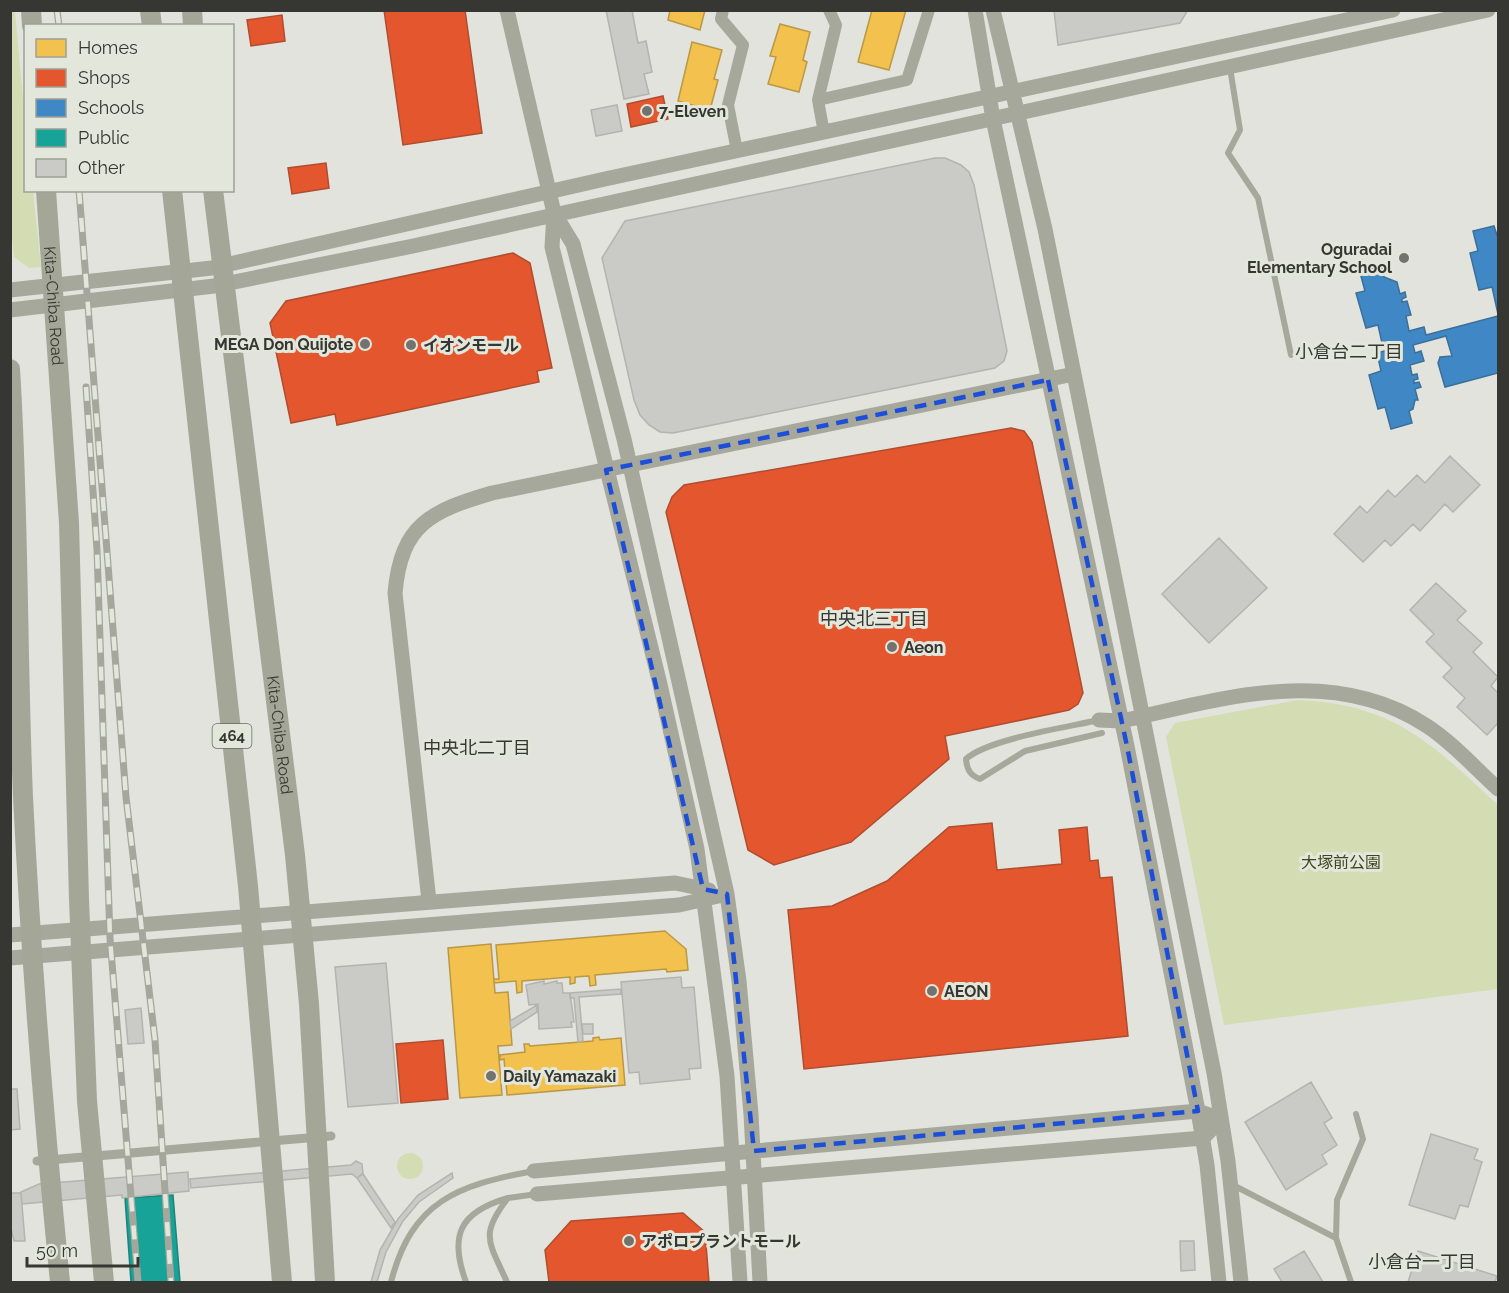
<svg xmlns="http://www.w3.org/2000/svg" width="1509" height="1293" viewBox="0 0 1509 1293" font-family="Raleway,'Noto Sans JP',sans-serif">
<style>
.green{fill:#d4dcb3}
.homes{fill:#f2c14e;stroke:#ba9846;stroke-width:1.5}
.shops{fill:#e4572e;stroke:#b04d2f;stroke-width:1.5}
.schools{fill:#3f88c5;stroke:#3c7099;stroke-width:1.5}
.public{fill:#17a398;stroke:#208379;stroke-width:1.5}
.building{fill:#cacbc6;stroke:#b3b4af;stroke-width:1.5}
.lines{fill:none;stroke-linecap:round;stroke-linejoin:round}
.service{stroke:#a6a89b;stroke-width:6}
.pedestrian{stroke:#a6a89b;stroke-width:9}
.minor{stroke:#a6a89b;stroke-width:12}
.tertiary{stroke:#a6a89b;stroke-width:15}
.trunk{stroke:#a4a698;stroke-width:20}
.rail-casing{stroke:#a5a79d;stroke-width:7}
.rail{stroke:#e3e6da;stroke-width:4.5;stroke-dasharray:14;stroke-linecap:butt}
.marked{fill:none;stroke:#1d4ed8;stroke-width:4.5;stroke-dasharray:12 8;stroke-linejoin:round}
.poi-dot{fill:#72736e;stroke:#e3e6da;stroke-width:2}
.labels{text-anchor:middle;stroke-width:6;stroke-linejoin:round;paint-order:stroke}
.shield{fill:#e3e6da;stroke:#6a6c64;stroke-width:1.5}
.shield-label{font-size:15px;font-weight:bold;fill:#363732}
.poi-label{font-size:16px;font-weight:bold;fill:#363732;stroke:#e3e6da;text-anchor:start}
.street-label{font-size:16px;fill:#363732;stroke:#e3e6da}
.park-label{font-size:16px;fill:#3f461d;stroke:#e3e6da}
.neighbourhood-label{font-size:18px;fill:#363732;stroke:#e3e6da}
</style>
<rect width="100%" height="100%" fill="#e2e3dd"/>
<path class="green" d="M10,11H15L25,120L26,190L33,191L41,267L29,268L14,257L10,218Z
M1298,700C1394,704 1432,744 1498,805V989L1224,1025L1166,737L1175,723Z
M397 1166a13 13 0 1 1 26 0a13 13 0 1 1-26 0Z"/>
<path class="homes" d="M670,10H705L700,30L668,20Z
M872,10H906L889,70L858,62Z
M780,24L810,32L803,60L807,62L799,92L768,84L776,57L770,56Z
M692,42L722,50L714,79L718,80L710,110L678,101Z
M665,931L686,949L688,970L667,972L666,969L595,975L596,985L590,986L589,976L575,977V983L570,984V977L522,981V992L517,993L516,981L494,983V979H499L496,945Z
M491,944L495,993L508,992L512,1045L498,1046L502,1095L460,1098L448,948Z
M599,1037L600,1040L621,1038L625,1085L507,1095L504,1059L500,1060V1055L525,1052L524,1044H529L530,1046L593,1041V1038Z"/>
<path class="shops" d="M384,10H465L482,133L403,145Z
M282,15L285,41L251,46L247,20Z
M663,96L668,119L631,127L627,104Z
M326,163L329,188L292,194L288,168Z
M513,253L530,263L552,368L537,371L539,382L337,425L335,414L291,423L270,323L286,301Z
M1011,428L1024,431L1032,442L1083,693L1078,704L1069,710L945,736L949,759L851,842L774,865L748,850L666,512L672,497L684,485Z
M992,823L997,870L1062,864L1059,830L1087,827L1090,861L1098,860L1100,878L1112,877L1128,1036L804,1069L788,910L832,906L887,881L949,827Z
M443,1040L448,1099L401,1103L396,1044Z
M683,1213L705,1232L709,1282H549L545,1250L571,1221Z"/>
<path class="schools" d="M1494,226L1498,238V314L1492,287L1479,290L1470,253L1478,251L1473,231Z
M1381,264L1384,277L1397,282L1400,294L1405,292L1406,297L1402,299V302L1407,301L1411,315L1406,316L1409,331L1424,327L1426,335L1498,316V373L1445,387L1438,363L1440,357L1452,356L1446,336L1413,345L1415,353L1421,351L1424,361L1410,365L1412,375L1417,374L1418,379L1414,380V383L1419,382L1421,387L1415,389L1418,400H1415L1413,409L1409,411L1412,423L1391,429L1385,407L1378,409L1369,375L1381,371L1377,353L1388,350L1386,342L1382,343L1378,325L1366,328L1356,293L1365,291L1359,269Z"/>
<path class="public" d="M173,1195L180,1282H131L125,1198Z"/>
<path class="building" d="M606,10H632L638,43L646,41L652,72L644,74L649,94L624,99Z
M1054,10H1188L1180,23L1058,45Z
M617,105L622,131L596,136L591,110Z
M935,158H945L961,165L969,172L974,185L1007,351L1004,361L995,368L673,433L660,432L649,425L640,415L634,400L602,258L625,221Z
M1450,456L1480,485L1453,512L1445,504L1420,531L1413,524L1391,546L1385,540L1363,562L1334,534L1360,506L1367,513L1388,490L1395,497L1417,475L1425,483Z
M1219,538L1267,588L1209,643L1162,594Z
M1436,583L1466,611L1457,620L1482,643L1473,652L1498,677L1491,686L1498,693V723L1487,735L1457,707L1465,698L1443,677L1452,668L1426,642L1434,634L1410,610Z
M386,963L398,1103L348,1107L335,967Z
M681,977L682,988L694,987L701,1068L689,1069L690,1079L640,1084L639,1072L629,1073L621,982Z
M544,981V984L557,981V983H562L563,993H570L574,1022H571L572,1027L539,1029L538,1004L529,1005L526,985Z
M621,989V994L579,997L583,1041L578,1042L574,998H570V993Z
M537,1005V1012L511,1029L510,1021Z
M141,1008L144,1043L128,1044L125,1010Z
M582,1024H593V1034H583Z
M1311,1082L1332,1118L1324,1123L1337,1145L1322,1155L1327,1164L1286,1190L1245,1122Z
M10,1089H17L20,1129L10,1130Z
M1431,1134L1478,1149L1474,1159L1482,1162L1468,1207L1460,1205L1455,1219L1409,1205Z
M356,1161L362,1164L363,1173L357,1178L352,1174L191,1188L190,1179L351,1165Z
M188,1172L189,1191L122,1198V1195L22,1204L21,1192L39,1184Z
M452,1173L453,1178L419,1202L403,1221L386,1252L377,1282H371L380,1250L398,1219L418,1195Z
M363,1174L395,1222L391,1228L357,1178Z
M10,1193H21L25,1241H14L10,1224Z
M1180,1241H1194L1195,1270L1181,1271Z
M1304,1251L1323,1282H1282L1274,1269Z
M1418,1251L1497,1276L1495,1282H1408Z"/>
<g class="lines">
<path class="service" d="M1230,68L1240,130L1228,153L1258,198L1291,355
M1099,720C1068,727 988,739 966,759C967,770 970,775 980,779L1025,751L1102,733
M1231,1184L1336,1238L1351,1282
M1336,1238L1337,1200L1363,1139L1356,1114
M391,1282C412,1201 457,1185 534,1171
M466,1282C449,1236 459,1212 508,1198
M507,1282C489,1242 479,1235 508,1198L537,1194"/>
<path class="pedestrian" d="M37,1161L331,1136"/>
<path class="minor" d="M723,10L721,19L743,45L728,105L737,151
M829,10L836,25L818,100L907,80L929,10
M818,100L824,133"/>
<path class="tertiary" d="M507,10L554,213L552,247L659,680L697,849L727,1076L740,1282
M975,10L993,119L1127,746L1198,1111L1207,1165L1219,1282
M993,10L1045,229L1214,1073L1228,1161L1241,1282
M554,213L573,244L624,439L727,894L739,981L751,1114L760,1282
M10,290L212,268L605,179L1393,10
M10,310L214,286L413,246L1488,10
M1099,720L1122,721C1223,698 1333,664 1427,726C1453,743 1475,768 1498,789
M429,901L395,593C401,524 431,511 492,493L1074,374
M10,935L675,883L709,890
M10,958L679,905L727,894
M534,1171L1198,1111L1221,1119L1203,1138L537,1194"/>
<g class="trunk">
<path d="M31,10L32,26"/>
<path d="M150,10L152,26"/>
<path d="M192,10L193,26"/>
<path id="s1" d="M46,190L69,523L79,899L87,1101L104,1282"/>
<path d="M172,190L248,886L282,1282"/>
<path id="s2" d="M213,190L295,855L309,1004L325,1282"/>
<path d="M10,369C19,512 17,654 23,797C31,959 44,1121 60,1282"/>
</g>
<defs>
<path id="rail" d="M57,10L59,26
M79,190L126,797L155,1040L171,1282
M86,387L97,550L110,938L138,1282"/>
</defs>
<use href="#rail" class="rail-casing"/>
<use href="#rail" class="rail"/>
</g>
<path class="marked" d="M1048,380L1127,746L1198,1111L754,1151L727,894L703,889L606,470Z"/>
<g class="poi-dot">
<circle cx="647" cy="111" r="6"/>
<circle cx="1404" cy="258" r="6"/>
<circle cx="365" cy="344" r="6"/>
<circle cx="411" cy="345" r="6"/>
<circle cx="892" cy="647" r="6"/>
<circle cx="932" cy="991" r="6"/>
<circle cx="491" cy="1076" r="6"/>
<circle cx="629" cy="1241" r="6"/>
</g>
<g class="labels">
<rect class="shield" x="212.5" y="724" width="39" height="24" rx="4.5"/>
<g class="shield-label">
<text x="232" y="741">464</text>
</g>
<g class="poi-label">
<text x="659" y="117">7-Eleven</text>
<text x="1392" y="255" text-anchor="end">Oguradai<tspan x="1392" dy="18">Elementary School</tspan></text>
<text x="353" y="350" text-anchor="end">MEGA Don Quijote</text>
<text x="423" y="351">イオンモール</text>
<text x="904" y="653">Aeon</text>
<text x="944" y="997">AEON</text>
<text x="503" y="1082">Daily Yamazaki</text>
<text x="641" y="1247">アポロプラントモール</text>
</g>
<g class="street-label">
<text dy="6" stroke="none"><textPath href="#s1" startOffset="116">Kita-Chiba Road</textPath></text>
<text dy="6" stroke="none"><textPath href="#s2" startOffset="549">Kita-Chiba Road</textPath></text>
</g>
<g class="park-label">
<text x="1341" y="868">大塚前公園</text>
</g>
<g class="neighbourhood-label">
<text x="1349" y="358">小倉台二丁目</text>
<text x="874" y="625">中央北三丁目</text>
<text x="477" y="754">中央北二丁目</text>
<text x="1422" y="1268">小倉台一丁目</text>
</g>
</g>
<rect width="1509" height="1293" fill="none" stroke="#363732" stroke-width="24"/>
<rect x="24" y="24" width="210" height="168" fill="#e3e6da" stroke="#9ea097" stroke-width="1.5"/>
<rect x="36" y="39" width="30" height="18" fill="#f2c14e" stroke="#9ea097" stroke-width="1.5"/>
<text x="78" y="54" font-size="18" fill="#363732">Homes</text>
<rect x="36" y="69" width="30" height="18" fill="#e4572e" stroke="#9ea097" stroke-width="1.5"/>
<text x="78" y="84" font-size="18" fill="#363732">Shops</text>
<rect x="36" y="99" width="30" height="18" fill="#3f88c5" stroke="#9ea097" stroke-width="1.5"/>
<text x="78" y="114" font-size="18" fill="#363732">Schools</text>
<rect x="36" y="129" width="30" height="18" fill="#17a398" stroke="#9ea097" stroke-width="1.5"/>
<text x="78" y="144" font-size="18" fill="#363732">Public</text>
<rect x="36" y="159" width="30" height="18" fill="#cacbc6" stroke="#9ea097" stroke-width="1.5"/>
<text x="78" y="174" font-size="18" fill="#363732">Other</text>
<path d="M27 1257v9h111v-9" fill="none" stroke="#363732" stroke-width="3"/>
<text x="36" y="1257" font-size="18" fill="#363732" stroke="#e3e6da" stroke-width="4.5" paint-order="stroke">50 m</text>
</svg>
